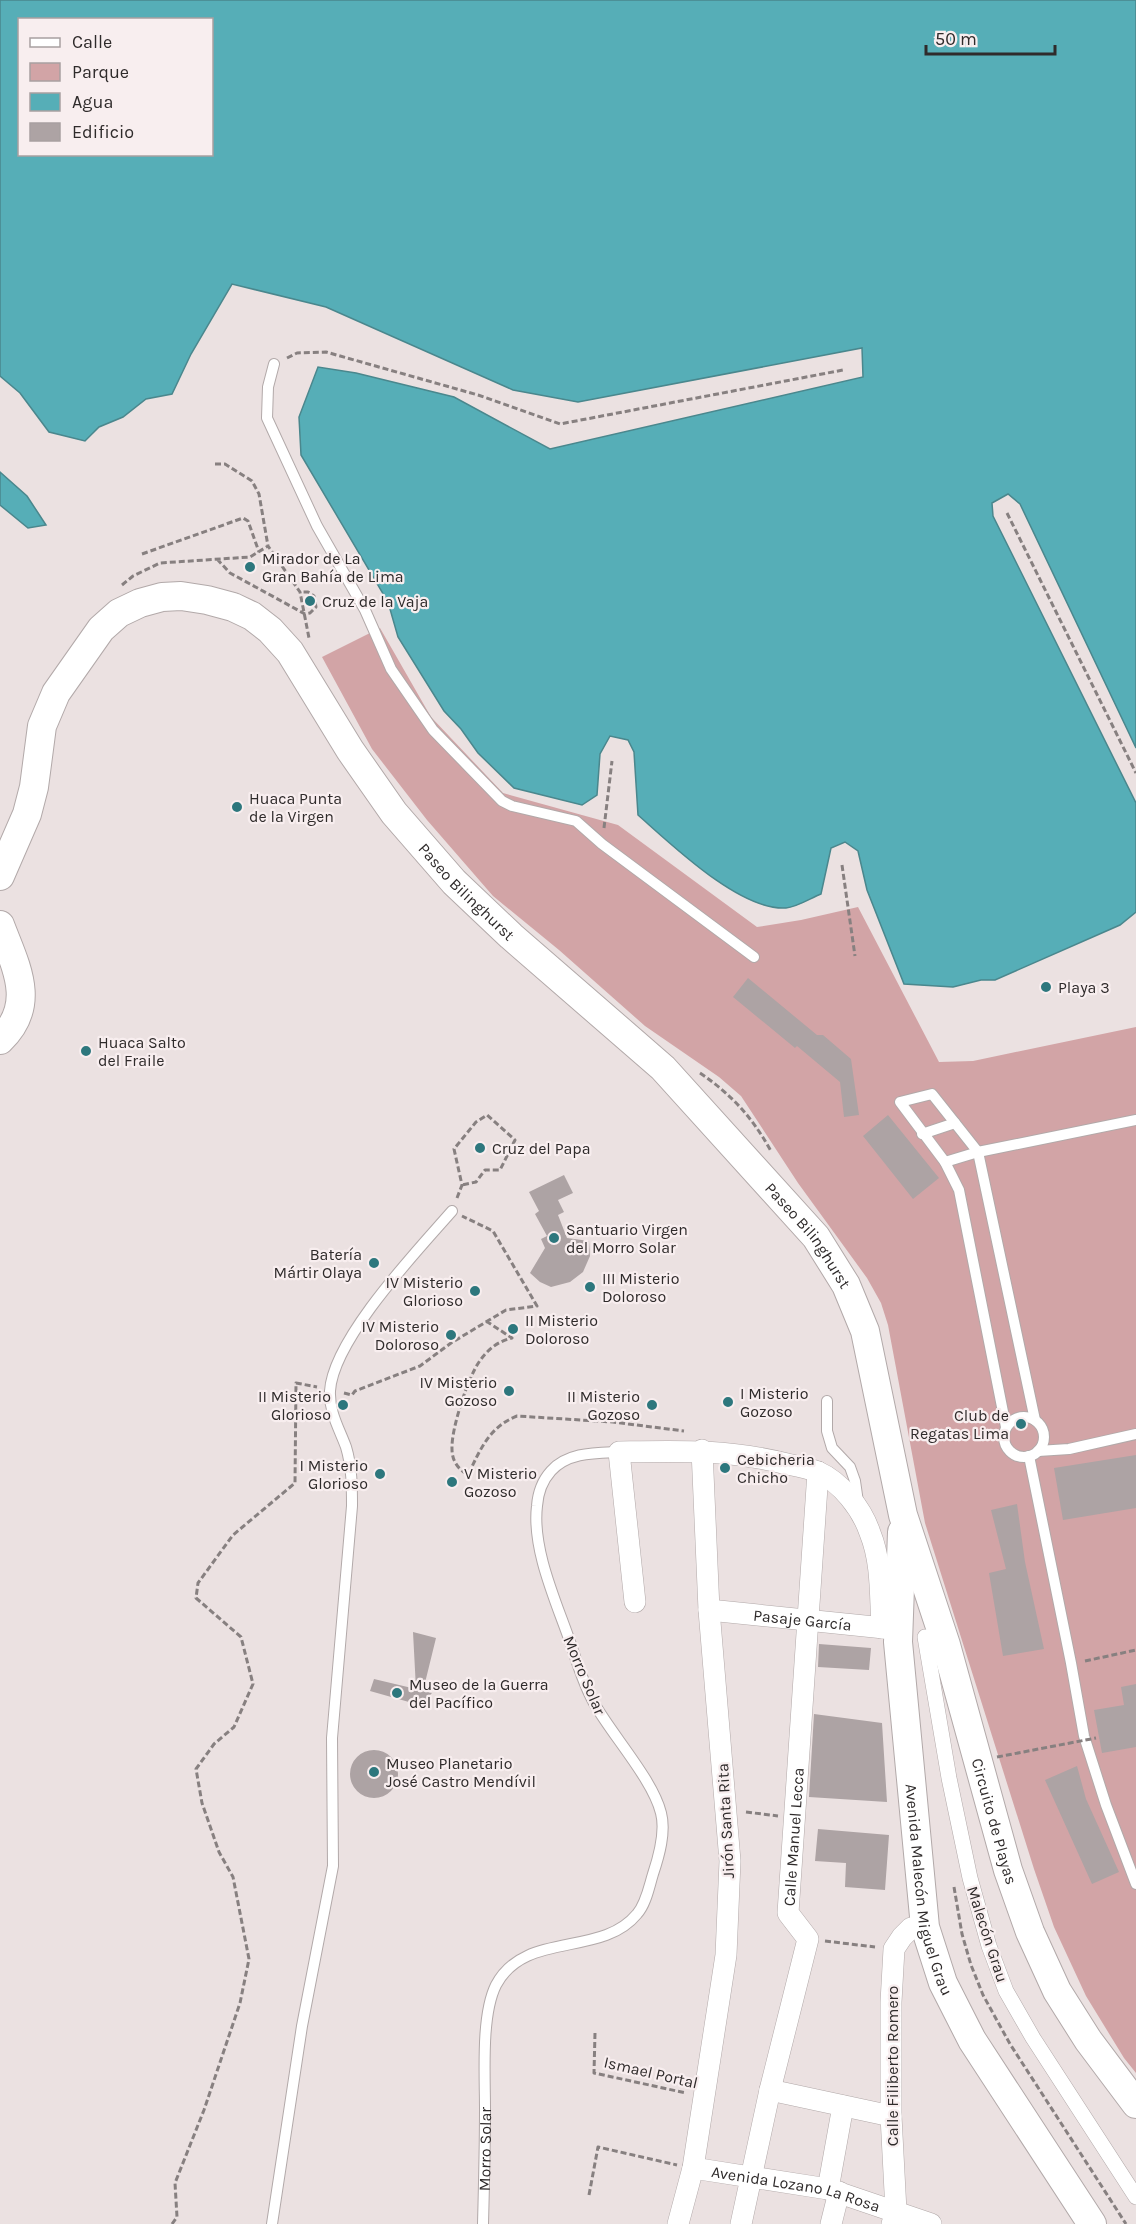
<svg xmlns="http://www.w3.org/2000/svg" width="1136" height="2224" viewBox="0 0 1136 2224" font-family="Karla,sans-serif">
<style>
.green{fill:#d2a4a6}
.water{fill:#56aeb7;stroke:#4a878d;stroke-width:1.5;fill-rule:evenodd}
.building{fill:#ada3a4}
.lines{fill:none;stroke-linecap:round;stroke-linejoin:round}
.service-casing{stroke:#b2a9a9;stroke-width:12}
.pedestrian-casing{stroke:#b2a9a9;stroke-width:16}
.minor-casing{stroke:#b2a9a9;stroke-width:22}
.secondary-casing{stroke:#b2a9a9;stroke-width:30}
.path{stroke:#878080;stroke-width:3;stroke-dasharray:6 3;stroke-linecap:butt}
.service{stroke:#fff;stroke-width:10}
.pedestrian{stroke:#fff;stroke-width:15}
.minor{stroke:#fff;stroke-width:21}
.secondary{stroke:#fff;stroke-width:28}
.path-bridge{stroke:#878080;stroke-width:3;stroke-dasharray:6 3;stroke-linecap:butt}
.poi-dot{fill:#2d777d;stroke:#f8eeef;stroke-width:2}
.labels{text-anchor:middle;stroke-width:4.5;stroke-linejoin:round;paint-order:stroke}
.poi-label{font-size:16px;fill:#2f2b2b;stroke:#f8eeef;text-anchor:start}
.street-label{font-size:16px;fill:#2f2b2b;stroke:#f8eeef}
</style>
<rect width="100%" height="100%" fill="#ebe1e1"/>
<path class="green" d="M380,628L431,717L503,793L618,825L757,927L801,920L858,907L939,1062L973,1061L1136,1027V2073L1124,2058L1086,1996L1054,1927L1034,1869L925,1523L888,1325L881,1303L867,1278L798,1183L741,1096L719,1077L645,1026L559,950L493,896L427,820L372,749L322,657Z"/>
<path class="water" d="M0,0H1136V748L1020,504L1008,494L992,503L993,516L1136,803V912L1120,925L995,980H981L953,987L904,984L867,890L858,851L845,842L831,848L821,894C811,898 797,907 786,908C740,911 672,845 638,815L634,752L628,740L610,736L600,754L597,795L582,805L514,788L478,753L461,729L444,711L398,637L388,602L301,455L299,417L318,367L356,373L454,397L550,449L863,377L862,348L578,402L513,390L326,307L232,284L191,354L172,394L146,399L123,417L99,427L85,441L49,432L20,393L0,376ZM20,20H212V154H20Z
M0,472L27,496L46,525L28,528L0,505Z"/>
<path class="building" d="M748,978L817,1035H823L851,1059L859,1115L844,1117L840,1082L797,1046L795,1048L733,997Z
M888,1115L939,1178L913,1199L863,1136Z
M564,1175L573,1193L558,1200L564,1212L558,1215L567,1238L589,1241L590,1256L583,1272L570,1282L551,1287L540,1282L530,1273L545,1248L541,1239L547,1236L535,1214L539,1211L529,1192Z
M1136,1455V1508L1063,1520L1054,1468Z
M1017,1504L1025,1562L1044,1649L1003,1656L989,1573L1006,1569L991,1510Z
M413,1632L436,1638L423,1691L432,1693L421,1704H416L370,1691L374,1679L416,1689Z
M819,1644L871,1648L869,1670L818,1667Z
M1136,1684V1747L1102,1753L1094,1710L1124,1705L1121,1687Z
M814,1714L882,1723L887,1802L809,1797Z
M350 1774a24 24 0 1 1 48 0a24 24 0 1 1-48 0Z
M1077,1766L1086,1799L1119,1872L1092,1884L1045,1780Z
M818,1829L889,1835L885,1890L845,1887L846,1863L815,1861Z"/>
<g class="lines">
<defs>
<g id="service">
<path d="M274,364L268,387L267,418L317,526L365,610L391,669L433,730L502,801L512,806L576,821L602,844L754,957"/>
<path d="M922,1134L955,1123"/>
<path d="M945,1162L978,1152L1136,1120"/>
<path d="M827,1401V1431L832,1448L850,1467L855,1481L858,1502"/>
<circle cx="1024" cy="1437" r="20"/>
<path d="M1006,1427L959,1190L945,1162L900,1102L932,1094L978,1152L1035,1420"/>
<path d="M1038,1451L1069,1449L1136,1434"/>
<path d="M1029,1456L1071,1663L1084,1736L1106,1805L1136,1884"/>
<path d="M272,2224L302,2026L333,1866L332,1738L352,1506C352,1487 352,1467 346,1447C339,1428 329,1412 330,1391C333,1339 418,1250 452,1211"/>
<path id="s1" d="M483,2224C484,2186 485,2147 485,2109C485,2074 481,2015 496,1985C525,1930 601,1958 637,1914C646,1904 649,1887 653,1874C659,1856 666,1832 661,1813C653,1780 612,1735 594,1703C582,1682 576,1658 568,1636C554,1597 532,1547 537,1506C538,1492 542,1481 551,1471C568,1452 596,1453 619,1452"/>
</g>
<path id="pedestrian" d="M925,1637L949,1778L970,1878L989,1946L1006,1991L1033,2038L1136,2197"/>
<g id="minor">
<path d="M635,1602L619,1452C678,1451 728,1449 787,1464C797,1466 808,1468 818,1472C841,1482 862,1509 870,1533C882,1562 880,1597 882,1628"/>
<path id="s2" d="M709,1610L894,1629"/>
<path d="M770,2090L891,2116"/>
<path id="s3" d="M693,2168L828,2189L931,2224"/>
<path d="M828,2189L843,2106"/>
<path d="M678,2224L693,2168L726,1955L730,1861L709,1610L702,1450"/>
<path id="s4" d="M741,2224L770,2090L808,1939L788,1913L818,1472"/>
<path d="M831,2224L839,2192"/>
<path d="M892,2224L896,2211L891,2116V2002L894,1949L902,1937L911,1928L925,1927"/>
</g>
<g id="secondary">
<path id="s5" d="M0,876L27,814L34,787L42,726L56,693L101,629L119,613L140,603L162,597L181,596L207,600L233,607L252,616L270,630L290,652L350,750L394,813L454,882L511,936L663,1068L816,1237L846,1285L865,1331L903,1515L946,1645L1008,1870L1030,1932L1057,1991L1088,2040L1136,2104"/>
<path d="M0,925C15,965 38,1004 0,1040"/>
<path id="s6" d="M902,1532L898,1642L925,1927L943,1983L972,2040L1092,2224"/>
</g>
</defs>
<use href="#service" class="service-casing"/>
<use href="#pedestrian" class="pedestrian-casing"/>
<use href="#minor" class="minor-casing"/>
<use href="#secondary" class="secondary-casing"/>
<path class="path" d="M287,358L297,353L326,352L478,395L560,424L843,370
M215,464H225L252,481L259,494L268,546
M1007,513L1136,773
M142,554L243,518L248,521L259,552
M217,559L230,573L305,614L310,613L316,607L314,596L308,592H300
M122,585L133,576L160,563L250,557L268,546L300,592L309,638
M604,828L612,761
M842,865L855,956
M700,1073C732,1095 752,1117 771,1151
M457,1198L462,1185L454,1149L476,1122L487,1115L515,1140L500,1170H485L476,1182L462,1185
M486,1321L512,1338C498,1341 487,1350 479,1362C468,1378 451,1429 452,1449C452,1461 458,1469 468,1475C480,1450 489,1427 517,1416L613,1422L684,1431
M344,1393L352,1395L355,1391L420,1366L451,1343L506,1310L537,1306L493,1231L462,1216
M1085,1661L1136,1650
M746,1812L778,1816
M954,1887L962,1934L971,1965L983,1995L1010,2044L1126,2224
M825,1941L875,1947
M595,2033L594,2073L686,2093
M589,2195L598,2147L677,2165
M172,2224L177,2217L175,2183L204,2110L240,2003L249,1959L233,1877L219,1852L202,1803L196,1769L214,1744L234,1727L253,1684L241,1637L196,1598L198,1583L233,1535L295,1483L296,1383L317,1387"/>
<use href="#service" class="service"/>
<use href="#pedestrian" class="pedestrian"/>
<use href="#minor" class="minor"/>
<use href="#secondary" class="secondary"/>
<path class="path-bridge" d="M997,1757L1096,1738"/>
</g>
<g class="poi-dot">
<circle cx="250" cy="567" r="6"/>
<circle cx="310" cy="601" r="6"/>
<circle cx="237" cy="807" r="6"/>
<circle cx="1046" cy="987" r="6"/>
<circle cx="86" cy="1051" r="6"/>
<circle cx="480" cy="1148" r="6"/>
<circle cx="554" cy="1238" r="6"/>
<circle cx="374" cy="1263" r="6"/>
<circle cx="590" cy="1287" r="6"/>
<circle cx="475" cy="1291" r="6"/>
<circle cx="513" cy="1329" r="6"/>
<circle cx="451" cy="1335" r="6"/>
<circle cx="509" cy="1391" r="6"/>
<circle cx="728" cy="1402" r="6"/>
<circle cx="343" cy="1405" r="6"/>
<circle cx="652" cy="1405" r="6"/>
<circle cx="1021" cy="1424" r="6"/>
<circle cx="725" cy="1468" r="6"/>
<circle cx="380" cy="1474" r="6"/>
<circle cx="452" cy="1482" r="6"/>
<circle cx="397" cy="1693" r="6"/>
<circle cx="374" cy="1772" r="6"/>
</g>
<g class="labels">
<g class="poi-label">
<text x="262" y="564">Mirador de La<tspan x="262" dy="18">Gran Bahía de Lima</tspan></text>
<text x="322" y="607">Cruz de la Vaja</text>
<text x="249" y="804">Huaca Punta<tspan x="249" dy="18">de la Virgen</tspan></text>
<text x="1058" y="993">Playa 3</text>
<text x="98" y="1048">Huaca Salto<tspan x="98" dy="18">del Fraile</tspan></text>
<text x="492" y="1154">Cruz del Papa</text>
<text x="566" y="1235">Santuario Virgen<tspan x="566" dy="18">del Morro Solar</tspan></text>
<text x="362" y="1260" text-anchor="end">Batería<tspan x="362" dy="18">Mártir Olaya</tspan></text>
<text x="602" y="1284">III Misterio<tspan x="602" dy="18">Doloroso</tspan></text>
<text x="463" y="1288" text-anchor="end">IV Misterio<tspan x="463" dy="18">Glorioso</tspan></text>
<text x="525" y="1326">II Misterio<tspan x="525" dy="18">Doloroso</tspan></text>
<text x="439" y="1332" text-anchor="end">IV Misterio<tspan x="439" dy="18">Doloroso</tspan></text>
<text x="497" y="1388" text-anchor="end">IV Misterio<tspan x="497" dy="18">Gozoso</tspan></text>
<text x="740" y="1399">I Misterio<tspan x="740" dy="18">Gozoso</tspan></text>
<text x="331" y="1402" text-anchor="end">II Misterio<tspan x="331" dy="18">Glorioso</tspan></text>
<text x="640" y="1402" text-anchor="end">II Misterio<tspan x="640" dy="18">Gozoso</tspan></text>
<text x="1009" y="1421" text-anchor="end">Club de<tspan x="1009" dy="18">Regatas Lima</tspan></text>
<text x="737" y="1465">Cebicheria<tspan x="737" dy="18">Chicho</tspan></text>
<text x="368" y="1471" text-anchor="end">I Misterio<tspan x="368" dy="18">Glorioso</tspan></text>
<text x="464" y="1479">V Misterio<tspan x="464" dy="18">Gozoso</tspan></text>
<text x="409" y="1690">Museo de la Guerra<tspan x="409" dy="18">del Pacífico</tspan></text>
<text x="386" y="1769">Museo Planetario<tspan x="386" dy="18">José Castro Mendívil</tspan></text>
</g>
<g class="street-label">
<text dy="6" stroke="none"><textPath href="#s5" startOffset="786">Paseo Bilinghurst</textPath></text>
<text dy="6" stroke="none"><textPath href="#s5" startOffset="1272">Paseo Bilinghurst</textPath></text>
<text dy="6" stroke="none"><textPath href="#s2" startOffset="94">Pasaje García</textPath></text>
<text transform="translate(585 1675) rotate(67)" y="6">Morro Solar</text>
<text transform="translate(725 1821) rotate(-93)" y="6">Jirón Santa Rita</text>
<text dy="6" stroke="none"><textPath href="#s5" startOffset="1892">Circuito de Playas</textPath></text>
<text dy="6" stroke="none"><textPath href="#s4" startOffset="402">Calle Manuel Lecca</textPath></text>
<text dy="6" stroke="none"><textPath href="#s6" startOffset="360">Avenida Malecón Miguel Grau</textPath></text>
<text transform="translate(988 1934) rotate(72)" y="6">Malecón Grau</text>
<text transform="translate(892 2066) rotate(-90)" y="6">Calle Filiberto Romero</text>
<text transform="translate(651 2072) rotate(13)" y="6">Ismael Portal</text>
<text dy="6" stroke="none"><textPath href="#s1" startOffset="75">Morro Solar</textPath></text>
<text dy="6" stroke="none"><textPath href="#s3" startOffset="105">Avenida Lozano La Rosa</textPath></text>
</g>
</g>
<rect x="18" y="18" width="195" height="138" fill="#f8eeef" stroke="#a8a0a1" stroke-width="1.5"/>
<rect x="30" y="38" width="30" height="9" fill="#ffffff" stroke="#a8a0a1" stroke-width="1.5"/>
<text x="72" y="48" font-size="18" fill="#2f2b2b">Calle</text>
<rect x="30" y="63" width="30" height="18" fill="#d2a4a6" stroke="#a8a0a1" stroke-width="1.5"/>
<text x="72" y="78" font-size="18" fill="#2f2b2b">Parque</text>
<rect x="30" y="93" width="30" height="18" fill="#56aeb7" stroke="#a8a0a1" stroke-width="1.5"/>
<text x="72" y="108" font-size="18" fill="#2f2b2b">Agua</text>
<rect x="30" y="123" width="30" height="18" fill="#ada3a4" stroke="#a8a0a1" stroke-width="1.5"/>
<text x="72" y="138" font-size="18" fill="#2f2b2b">Edificio</text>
<path d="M926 45v9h129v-9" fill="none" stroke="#2f2b2b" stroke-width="3"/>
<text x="935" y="45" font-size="18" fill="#2f2b2b" stroke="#f8eeef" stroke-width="4.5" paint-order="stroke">50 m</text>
</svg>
